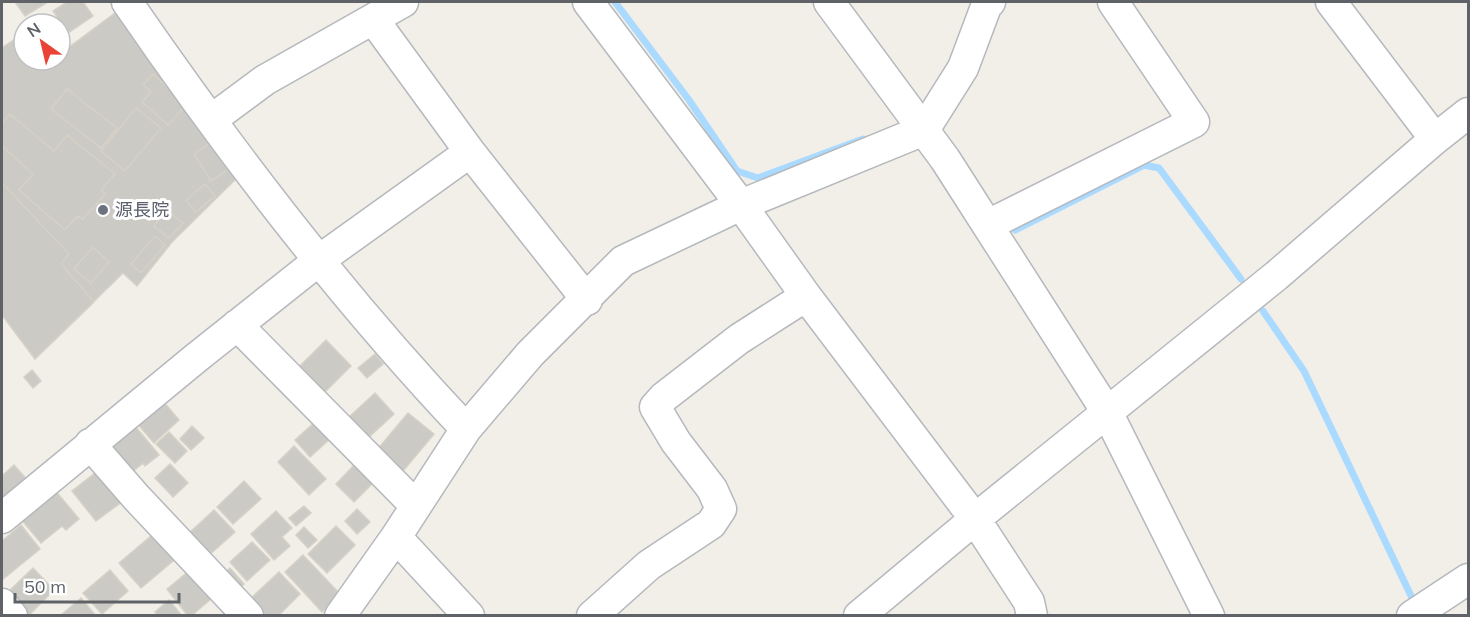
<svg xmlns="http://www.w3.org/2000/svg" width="1470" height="617" viewBox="0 0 1470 617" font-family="Mulish,'Noto Sans JP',sans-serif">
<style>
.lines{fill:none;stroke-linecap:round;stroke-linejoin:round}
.stream{stroke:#aadaff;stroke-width:7}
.building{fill:#cccac5;stroke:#d6d1c6;stroke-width:1.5}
.minor-casing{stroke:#b5b8bc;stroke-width:33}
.minor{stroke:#fff;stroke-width:30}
.worship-dot{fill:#6b7280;stroke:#fff;stroke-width:2}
.labels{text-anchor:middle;stroke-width:6;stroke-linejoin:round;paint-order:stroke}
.worship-label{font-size:18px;fill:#5b616d;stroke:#fff;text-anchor:start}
</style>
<rect width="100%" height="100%" fill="#f1efe8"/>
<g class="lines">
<path class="stream" d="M615,2L689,100L737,171L758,178L863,139
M1015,230L1144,165L1159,168L1241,279
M1263,311L1304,371L1413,600"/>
</g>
<path class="building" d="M15,2H48L25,16Z
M67,2H83L93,16L68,33L53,11Z
M119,10L238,177L172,242L137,286L123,273L35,359L2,315V48L24,33V60H60V54Z
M153,74L186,105L168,125L142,102L151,92L143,85Z
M67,89L117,128L101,148L51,109Z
M136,108L161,128L125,171L101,151Z
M10,114L54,151L67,135L115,174L101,190L105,194L83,219L78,216L65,230L19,190L33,174L2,146V123Z
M210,143L228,170L211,181L194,154Z
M2,183L69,254L61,264L94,302L35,359L2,315Z
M205,184L215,196L196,212L186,200Z
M167,210L183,223L169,238L154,226Z
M155,236L165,245L141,273L131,264Z
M93,247L109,262L91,283L74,269Z
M326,340L351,366L325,392L300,366Z
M375,354L383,364L367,378L358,368Z
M32,370L41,381L33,388L24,377Z
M375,393L394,414L367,439L348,418Z
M162,400L179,420L154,443L136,422Z
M408,413L434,434L403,471L377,450Z
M315,422L330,439L310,457L295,440Z
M135,426L159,455L145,466L143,463L125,478L104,451Z
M192,426L204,438L191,450L180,439Z
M169,432L187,451L175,463L156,444Z
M294,446L326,479L309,495L278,462Z
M358,461L376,480L354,502L336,484Z
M170,464L188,483L173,497L155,478Z
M14,465L30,483L4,498L2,495V476Z
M99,470L123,501L96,521L72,491Z
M244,481L261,499L233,524L217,507Z
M54,489L79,519L66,530L62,526L41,543L20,518Z
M304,506L311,513L296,526L289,518Z
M357,509L370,522L357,534L345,521Z
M214,510L235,532L208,556L188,534Z
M276,511L292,528L282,537L290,546L274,560L251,534Z
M21,525L40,549L2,580V541Z
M336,526L355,545L327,573L308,554Z
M304,527L317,540L308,548L296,535Z
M158,530L179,556L141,588L119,563Z
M252,542L270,560L247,581L230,562Z
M303,555L340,594L322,612L285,572Z
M195,566L218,593L191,616H188L167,589Z
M33,568L54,590L28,616H23L4,596Z
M230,568L244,584L235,593L220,577Z
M110,570L128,591L102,614L83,593Z
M279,572L300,594L278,616H261L248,601Z
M81,598L96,616H60Z
M169,600L182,616H159L155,612Z"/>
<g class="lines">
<defs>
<path id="minor" d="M127,2C230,152 341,297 466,429L396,537L469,616
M588,2L741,205L806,296L975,519L1029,602L1032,616
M829,2L945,159L1107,412L1209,616
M1331,2L1435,139
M373,19L470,152L587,300
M211,120L265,80L403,2
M988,225L1194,122L1113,2
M237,325L416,506
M466,429L530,354L623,261L741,205L924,130L963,68L987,4L990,2
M90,444L136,497L248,616
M2,518L196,358L318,261L470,152
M2,604L12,616
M340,616L396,537
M592,616L649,565L711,524L721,509L712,489L676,442L655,407L664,397L739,339L806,296
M859,616L975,519L1276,276L1435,139L1468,113
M1412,616L1468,579"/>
</defs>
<use href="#minor" class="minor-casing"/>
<use href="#minor" class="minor"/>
</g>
<circle class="worship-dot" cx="103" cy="210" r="6"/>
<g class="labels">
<g class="worship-label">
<text x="115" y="216">源長院</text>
</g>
</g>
<rect width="1470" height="617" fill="none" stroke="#5f6368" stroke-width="6"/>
<g transform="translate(42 42) rotate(326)"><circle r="28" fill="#ffffff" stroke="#bfc1c3" stroke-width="1.5"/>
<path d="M0-4.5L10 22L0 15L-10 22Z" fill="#ea4335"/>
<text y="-9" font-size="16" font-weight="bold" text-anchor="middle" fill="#5f6368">N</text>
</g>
<path d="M15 593v9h164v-9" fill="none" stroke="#5f6368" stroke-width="3"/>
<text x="24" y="593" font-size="18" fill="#5f6368" stroke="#ffffff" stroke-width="4.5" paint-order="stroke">50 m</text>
</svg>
